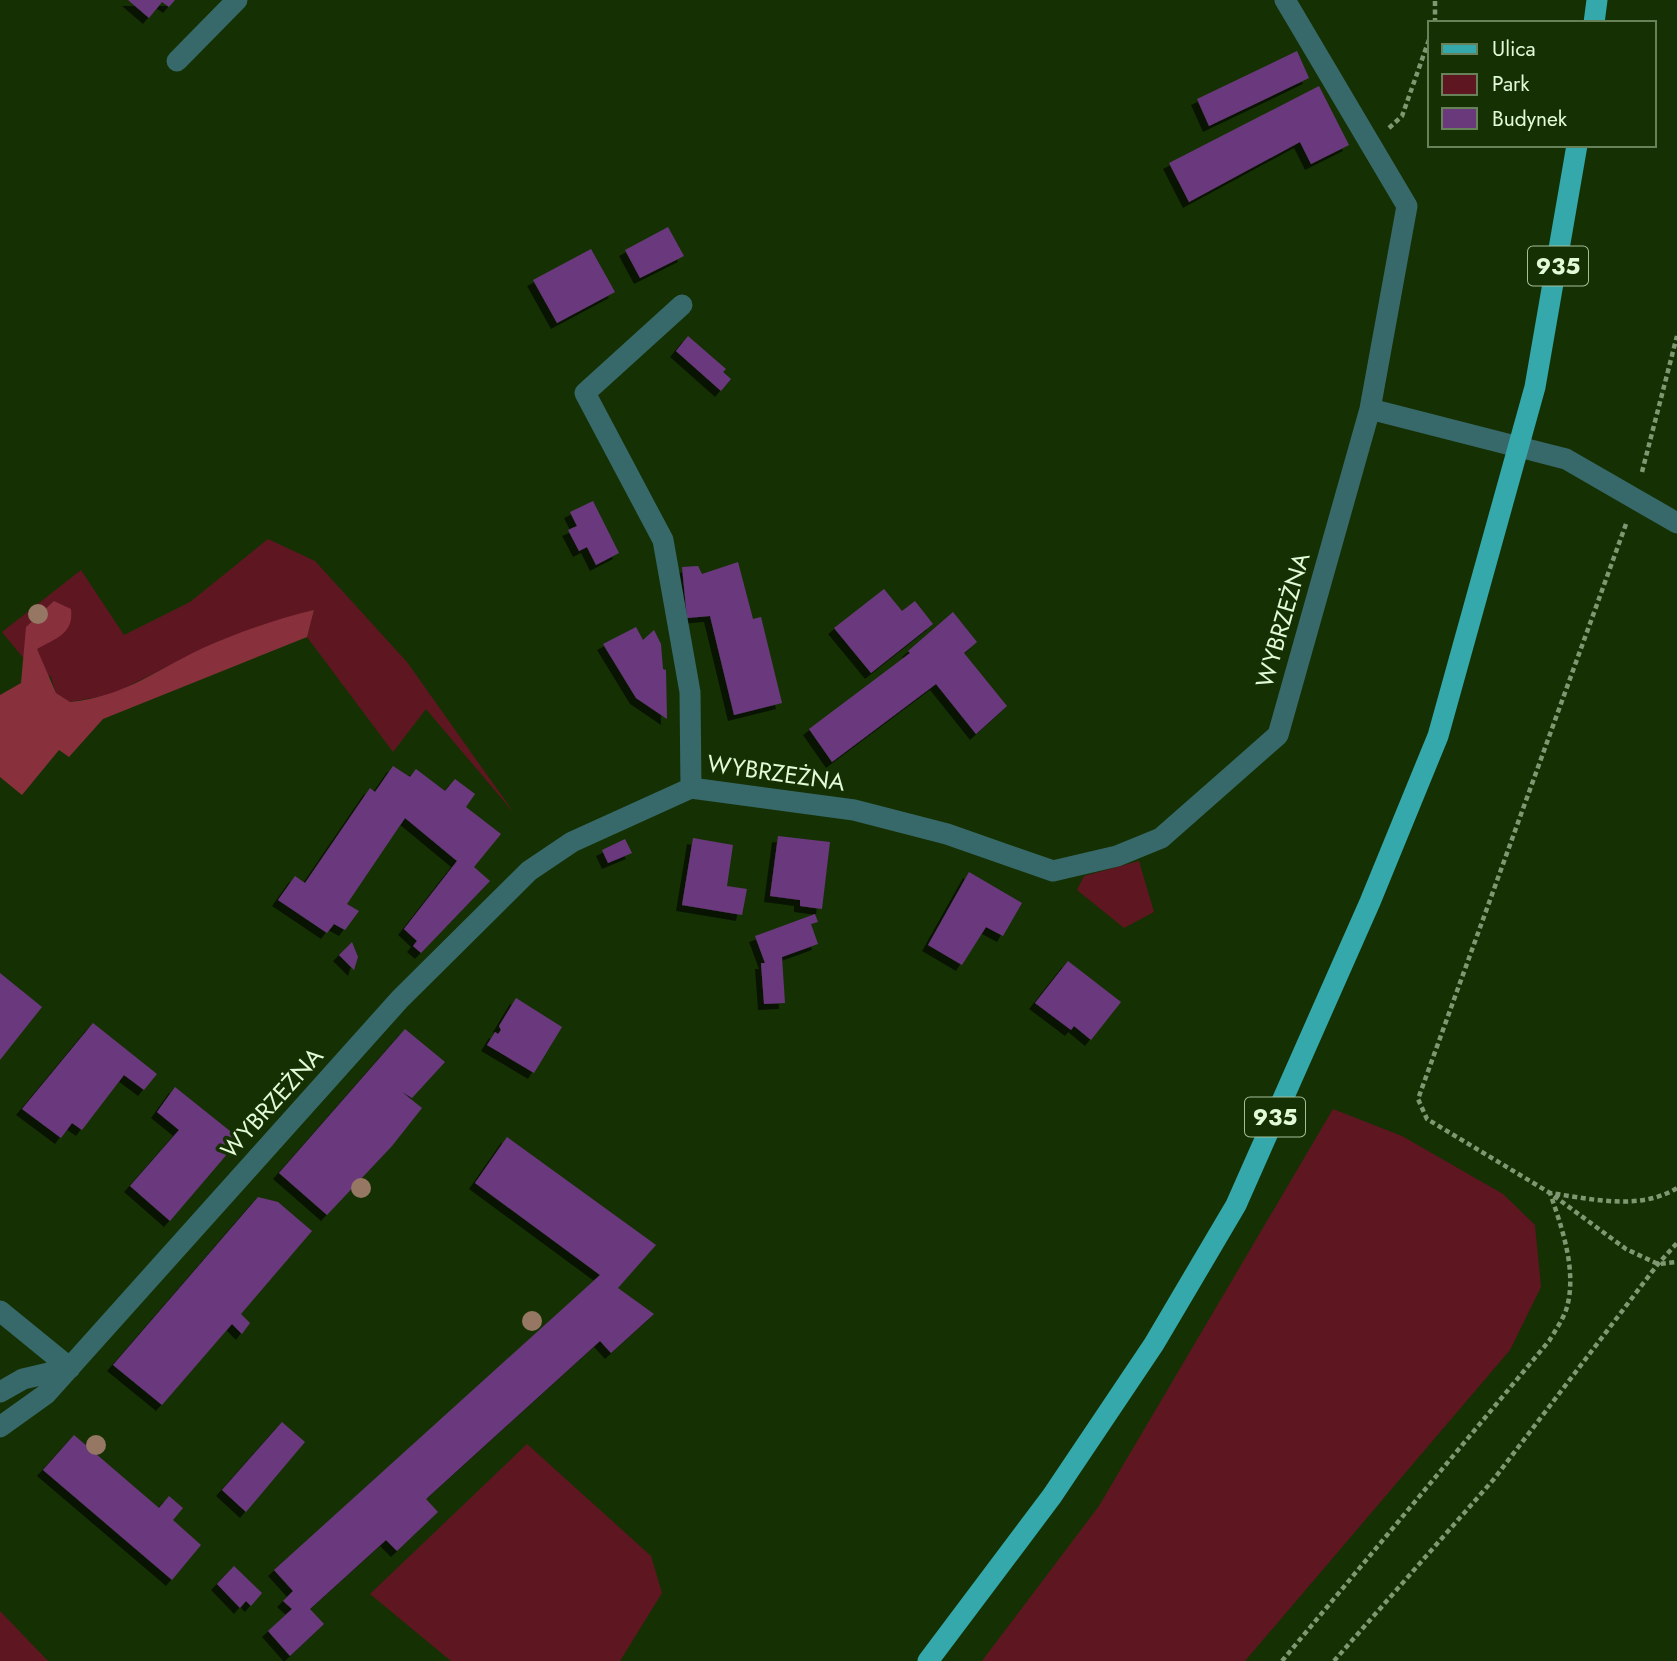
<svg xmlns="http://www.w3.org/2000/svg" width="1677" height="1661" viewBox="0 0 1677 1661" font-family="Jost,sans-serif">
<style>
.green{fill:#5e1621}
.forest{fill:#88313c}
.building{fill:#6a397c;filter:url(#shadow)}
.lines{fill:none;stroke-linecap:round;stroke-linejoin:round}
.path{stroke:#7f9871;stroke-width:4.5;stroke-dasharray:5 3.5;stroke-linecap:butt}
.street{stroke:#38696a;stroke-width:21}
.primary{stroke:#34a8aa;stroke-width:21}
.tree{fill:#957764}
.labels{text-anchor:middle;stroke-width:7;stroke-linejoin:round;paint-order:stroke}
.shield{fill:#153103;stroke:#a5be99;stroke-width:2}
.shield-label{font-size:23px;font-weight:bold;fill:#e3fad9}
.street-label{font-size:24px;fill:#e3fad9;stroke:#153103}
</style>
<defs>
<filter id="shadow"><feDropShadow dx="-6" dy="6" stdDeviation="0" flood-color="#0009"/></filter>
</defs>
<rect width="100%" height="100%" fill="#153103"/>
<path class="green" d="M268,539L315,561L407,662L514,813L426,709L393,752L307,637L314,610L202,649L111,695L69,702L56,693L51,677L25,660L2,632L81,570L124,635L190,602Z
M1139,861L1154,912L1124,928L1077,890L1084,876Z
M1333,1109L1402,1136L1503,1194L1535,1225L1541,1287L1510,1350L1245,1661H982L1099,1506Z
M527,1444L651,1556L662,1593L620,1661H451L370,1594Z
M0,1611L48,1661H0Z"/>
<path class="forest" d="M54,601L71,609C74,634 56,638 37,649L56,693L70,702C126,696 154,671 203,648C239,632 276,619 314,610L307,637L103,719L69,757L59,750L22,795L0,777V695L21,683L26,627Z"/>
<path class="building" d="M128,0H175L169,7L162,2L149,18Z
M1297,51L1309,78L1209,126L1197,99Z
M1319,86L1349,145L1311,164L1300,142L1189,202L1169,163Z
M668,227L684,256L640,278L625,250Z
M591,249L615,292L557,323L533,280Z
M688,336L726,369L723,372L731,379L721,391L676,351Z
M593,501L619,553L596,565L587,547L579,551L568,530L577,526L570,512Z
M738,562L753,619L761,617L782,703L734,715L710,616L687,618L682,567L698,566L702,574Z
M884,589L902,611L915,601L933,624L871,673L834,628Z
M953,612L977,642L964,653L1007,706L976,734L936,684L832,762L809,729L910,653L908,651Z
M636,627L643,640L654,630L661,644L663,669L666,670L667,719L636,698L603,644Z
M393,766L410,777L416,769L445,791L455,779L475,794L466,807L501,834L474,867L490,881L421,953L413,946L417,941L404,929L457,861L405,818L347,904L359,911L345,930L334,924L327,933L278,900L295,876L305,883L370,788L375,792Z
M778,836L830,842L822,909L800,906V900L770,896Z
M693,838L733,845L727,886L747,889L742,915L682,905Z
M625,839L632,853L608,863L602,850Z
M969,872L1022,903L1003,936L986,927L962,965L928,945Z
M815,914L818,922L811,924L818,944L782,957L785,1003L764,1004L761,963H765L755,936Z
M352,942L358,957L354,970L339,955Z
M1068,961L1121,1002L1091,1040L1074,1026L1071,1030L1035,1003Z
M0,973L42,1007L0,1060Z
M516,998L562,1027L534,1073L487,1045L495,1032L498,1034L501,1030L499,1026Z
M93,1023L157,1074L144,1090L124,1075L82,1130L72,1123L61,1138L22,1109Z
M405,1029L445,1062L412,1098L402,1092L422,1108L392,1146L327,1215L279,1173Z
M175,1087L240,1139L170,1221L130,1186L179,1130L157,1112Z
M507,1137L656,1245L618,1288L654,1314L611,1353L600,1341L426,1499L438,1512L397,1551L386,1540L310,1609L324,1624L290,1656L268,1631L292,1609L283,1601L293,1591L274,1570L600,1275L475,1183Z
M258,1197L278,1202L312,1231L241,1314L250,1323L242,1334L232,1324L162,1405L113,1365Z
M282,1422L305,1442L246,1512L222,1490Z
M74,1435L159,1508L169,1496L183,1508L173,1520L201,1545L172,1580L43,1470Z
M234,1566L262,1593L251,1606L246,1601L240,1608L217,1584Z"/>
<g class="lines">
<path class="path" d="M1435,23V0
M1389,128L1402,116L1430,37
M1642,472L1677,336
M1626,524L1418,1099L1427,1119L1550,1193L1626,1249L1658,1264L1677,1262
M1282,1661L1549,1341C1555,1331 1564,1318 1567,1307C1577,1270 1562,1228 1550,1193C1591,1199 1640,1211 1677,1188
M1334,1661L1494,1479L1658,1264L1677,1243"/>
<path class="street" d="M1285,0L1407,206L1370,409
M177,61L237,0
M682,305L585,393L663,540L690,692L691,788
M0,1311L70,1368
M0,1392L23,1379L70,1368
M0,1427L46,1394L400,999L529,871L572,842L691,788L854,810L947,834L1053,871L1117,856L1161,838L1278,735L1370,409L1566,459L1677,523"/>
<path class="primary" d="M1594,23L1597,0
M928,1661L1052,1496L1154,1344L1236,1205L1370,902L1438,736L1535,387L1577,145"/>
</g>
<g class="tree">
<circle cx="38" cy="614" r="10"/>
<circle cx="361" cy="1188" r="10"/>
<circle cx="532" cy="1321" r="10"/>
<circle cx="96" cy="1445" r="10"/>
</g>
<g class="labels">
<g class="shield">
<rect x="1528" y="246.5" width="60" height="39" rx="5"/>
<rect x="1245" y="1097.5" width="60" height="39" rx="5"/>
</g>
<g class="shield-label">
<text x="1558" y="274">935</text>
<text x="1275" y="1125">935</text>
</g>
<g class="street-label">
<text transform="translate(1283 620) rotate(-74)" y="8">WYBRZEŻNA</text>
<text transform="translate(776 773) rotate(8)" y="8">WYBRZEŻNA</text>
<text transform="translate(272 1103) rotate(-48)" y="8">WYBRZEŻNA</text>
</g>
</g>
<rect x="1428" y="21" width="228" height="126" fill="#153103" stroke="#678159" stroke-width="2"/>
<rect x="1442" y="44" width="35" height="10" fill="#34a8aa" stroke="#678159" stroke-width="2"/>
<text x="1492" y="56" font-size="21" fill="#e3fad9">Ulica</text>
<rect x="1442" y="74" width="35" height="21" fill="#5e1621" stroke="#678159" stroke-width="2"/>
<text x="1492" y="91" font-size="21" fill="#e3fad9">Park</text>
<rect x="1442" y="108" width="35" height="21" fill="#6a397c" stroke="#678159" stroke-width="2"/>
<text x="1492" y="126" font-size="21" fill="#e3fad9">Budynek</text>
</svg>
